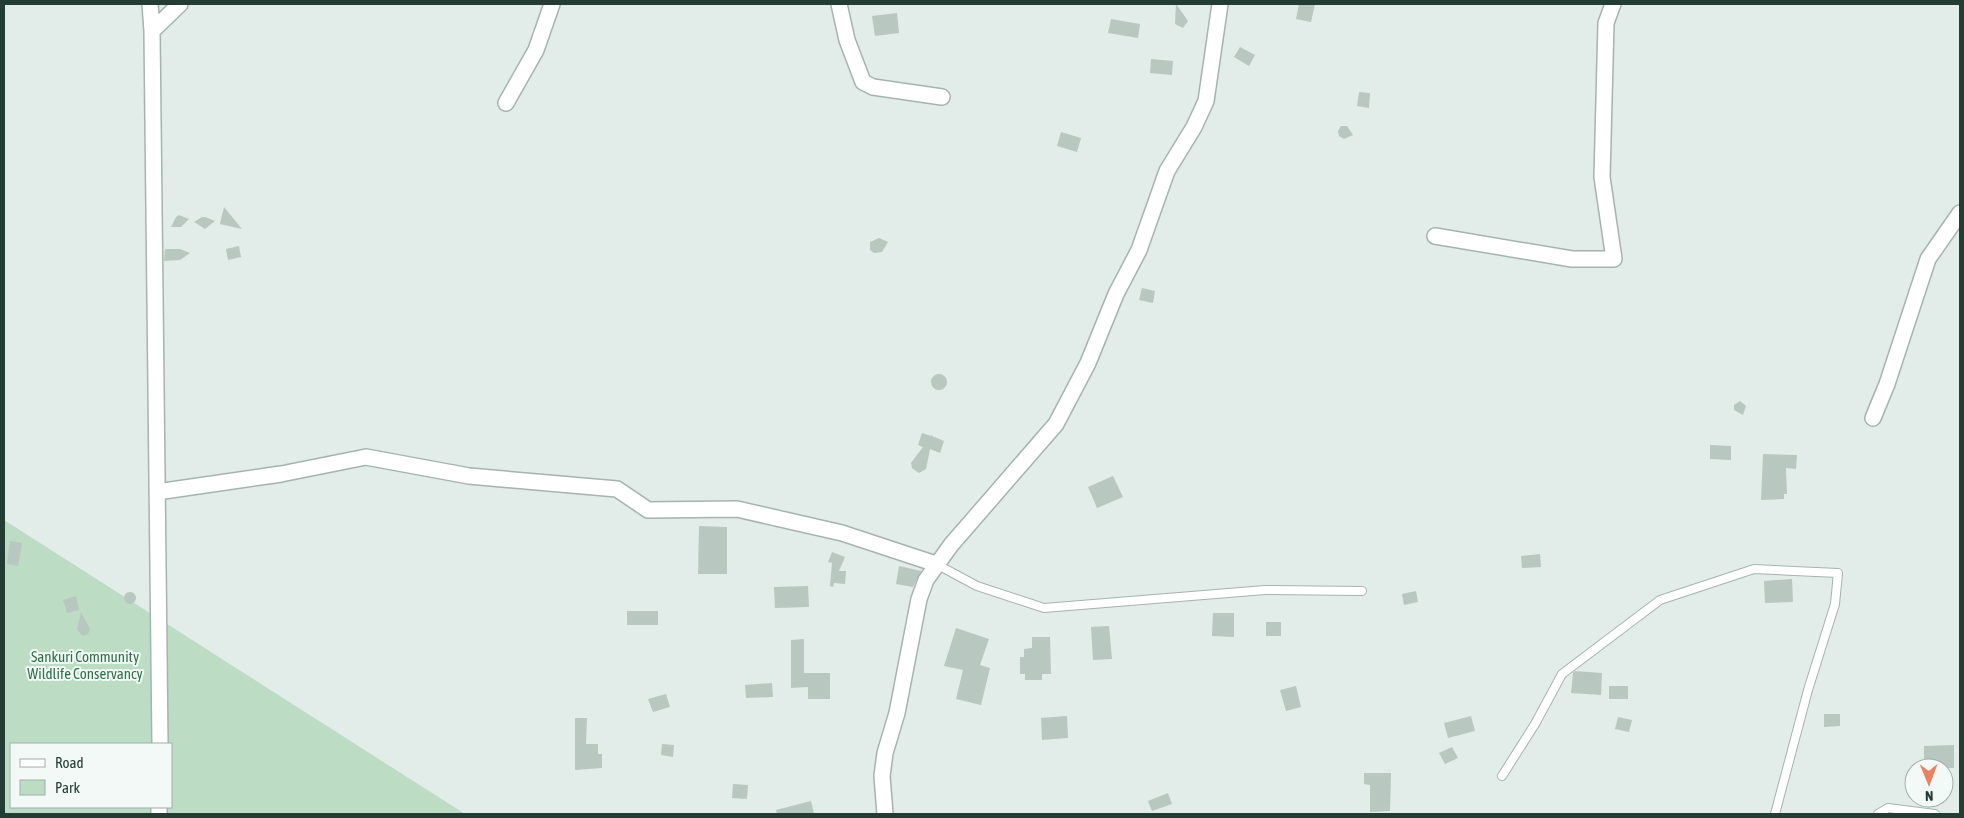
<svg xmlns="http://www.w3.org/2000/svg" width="1964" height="818" viewBox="0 0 1964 818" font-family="'Asap Condensed',sans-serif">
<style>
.green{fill:#bcdcc4;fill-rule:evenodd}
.building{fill:#b8c7c0}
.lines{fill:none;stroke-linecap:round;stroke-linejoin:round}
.lane-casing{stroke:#a5b4af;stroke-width:10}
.street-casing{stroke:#a5b4af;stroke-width:18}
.lane{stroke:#fff;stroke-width:8}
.street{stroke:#fff;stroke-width:15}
.labels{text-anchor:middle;stroke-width:4;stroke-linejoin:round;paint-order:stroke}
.park-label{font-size:15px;fill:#2e7248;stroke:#f3f9f6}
</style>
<rect width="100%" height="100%" fill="#e2ece8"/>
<path class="green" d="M4,520L465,814H4ZM11,744H171V807H11Z"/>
<path class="building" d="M1176,4L1188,21L1183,28L1175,24Z
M1299,4H1315L1311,22L1296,19Z
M897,13L899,33L875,36L872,16Z
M1111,19L1140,24L1138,38L1108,33Z
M1240,47L1255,55L1249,66L1234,57Z
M1151,59L1173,61L1172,75L1150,73Z
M1359,92L1370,93L1369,108L1357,106Z
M1341,126H1347L1353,135L1344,139L1339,136L1338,131Z
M1061,132L1081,138L1077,152L1057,146Z
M224,207L242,229L220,224Z
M179,215L189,219L181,227H171L176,217Z
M202,217H205L215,221L205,229L194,222Z
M879,238L888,242L882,252L874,253L870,250V242Z
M239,246L241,257L228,260L226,249Z
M165,249H180L190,253L180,260L164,261Z
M1142,288L1155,291L1153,303L1139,300Z
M931 382a8 8 0 1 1 16 0a8 8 0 1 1-16 0Z
M1740,401L1746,406L1743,415L1734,410V405Z
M922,433L931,436L932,434V436L944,441L940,453L930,449L926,469L919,473L912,468L911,463L923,447L918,445Z
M1710,445L1731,446V460L1710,459Z
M1763,454L1797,455L1796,469L1786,468L1787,494H1784V499L1761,500Z
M1113,476L1123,497L1097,508L1088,487Z
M699,526L727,527V574H698Z
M10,541L22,543L18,566L7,564Z
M832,552L845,557L839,571H846L845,584L834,583L833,587L830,586L832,563L828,562Z
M1540,554L1541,567L1522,568L1521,556Z
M899,566L921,571L913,587L896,584Z
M1792,579L1793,602L1765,603L1764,581Z
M808,586L809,607L775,608L774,587Z
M1416,591L1418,602L1404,605L1402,594Z
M124 598a6 6 0 1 1 12 0a6 6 0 1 1-12 0Z
M76,596L79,610L67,613L63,600Z
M627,611H658V625H627Z
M81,612L90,629L88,634L83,636L77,630Z
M1213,613H1234V637L1212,636Z
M1266,622H1281V636H1266Z
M1109,626L1112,659L1093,660L1091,627Z
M956,628L989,639L980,665L990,668L981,705L956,699L963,670L944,666Z
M1032,637H1050L1051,674H1042V680H1025V674H1020V657H1024V649L1032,648Z
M804,639V673H830V699H808V687L791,688V640Z
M1575,671L1602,673L1601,695L1571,693L1573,673Z
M772,683L773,697L746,698L745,685Z
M1296,686L1301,707L1286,711L1280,690Z
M1609,686H1628V699H1609Z
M666,694L670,707L653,712L648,699Z
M1824,714H1840V726L1824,727Z
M1067,716L1068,738L1042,740L1041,718Z
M1471,716L1475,731L1448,738L1444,723Z
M1618,717L1632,720L1629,732L1615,729Z
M575,718H587L586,744H598V754H602V768L575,770Z
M662,744L674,745L673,757L661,755Z
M1954,745V768H1940V761L1924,762V746Z
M1452,747L1458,758L1445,764L1439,753Z
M1364,773H1391L1390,811L1370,812V785L1364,784Z
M733,784L748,785L747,799L732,798Z
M1168,793L1172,804L1152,811L1148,801Z
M811,801L814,814H777L776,810Z"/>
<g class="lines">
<defs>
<path id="lane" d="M936,564L977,586L1044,608L1265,590L1362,591
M1502,776L1535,724L1562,674L1660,600L1754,569L1838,573L1835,604L1808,690L1775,814
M1878,814L1888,808L1935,814"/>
<path id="street" d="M150,4L152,31L160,744
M839,4L847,40L863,82L873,87L942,97
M152,31L180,4
M506,103L536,50L552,4
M1435,236L1572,259H1614L1602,177L1606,23L1613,4
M1873,418L1887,384L1928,259L1960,213
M157,492L281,474L366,457L469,476L617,489L648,510L737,509L842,533L936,564
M159,814V807
M885,814L882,776L885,753L897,713L919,599L926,580L951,545L1056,424L1088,363L1116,294L1139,250L1167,171L1194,127L1206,101L1220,4"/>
</defs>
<use href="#lane" class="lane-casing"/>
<use href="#street" class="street-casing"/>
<use href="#lane" class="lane"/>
<use href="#street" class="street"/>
</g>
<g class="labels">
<g class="park-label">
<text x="85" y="662">Sankuri Community<tspan x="85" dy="17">Wildlife Conservancy</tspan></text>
</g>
</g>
<rect width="1964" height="818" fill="none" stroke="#233d35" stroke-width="10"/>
<rect x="10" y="743" width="162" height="65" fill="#f3f9f6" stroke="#a0aea9"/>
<rect x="20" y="759" width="25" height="8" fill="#ffffff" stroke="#a0aea9"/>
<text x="55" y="768" font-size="15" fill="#233d35">Road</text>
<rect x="20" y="780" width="25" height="15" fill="#bcdcc4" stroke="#a0aea9"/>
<text x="55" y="793" font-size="15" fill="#233d35">Park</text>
<g transform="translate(1929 783) rotate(179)"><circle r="24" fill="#f3f9f6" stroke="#a0aea9"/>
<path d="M0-4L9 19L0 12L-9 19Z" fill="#ed805f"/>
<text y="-8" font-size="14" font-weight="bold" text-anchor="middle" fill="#233d35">N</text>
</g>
</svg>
